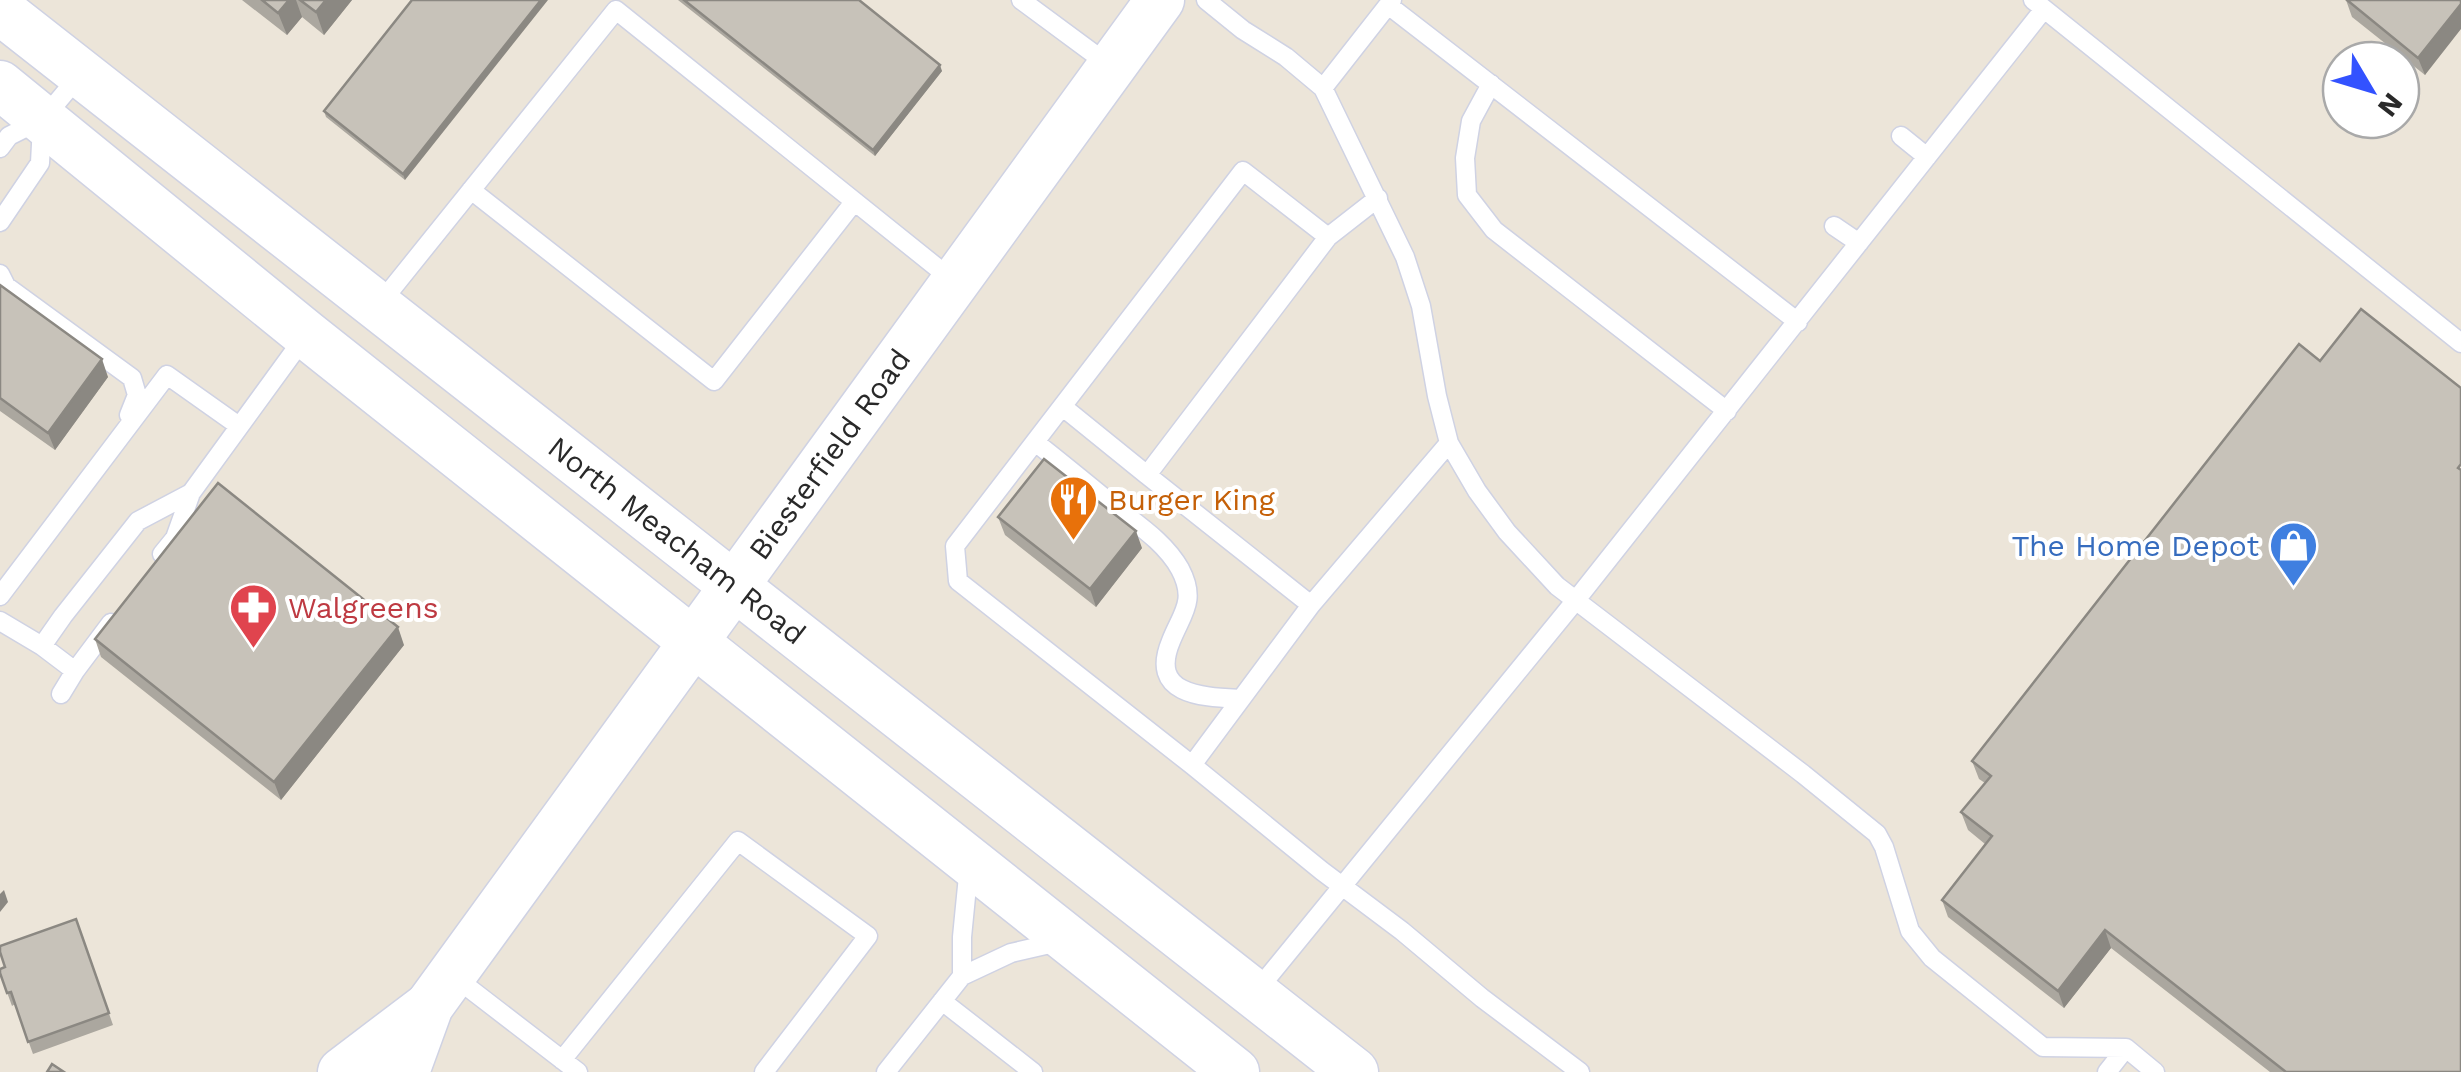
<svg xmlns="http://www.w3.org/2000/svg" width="2461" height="1072" viewBox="0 0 2461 1072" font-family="'Work Sans',sans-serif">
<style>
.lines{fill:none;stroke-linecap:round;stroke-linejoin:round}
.lane-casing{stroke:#cfd2e3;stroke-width:21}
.secondary-casing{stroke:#cfd2e3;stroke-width:51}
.lane{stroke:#fff;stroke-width:18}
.secondary{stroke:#fff;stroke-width:48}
.wall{fill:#aba79f}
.shaded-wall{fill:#8b8882}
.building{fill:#c7c2b9;stroke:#8b8882;stroke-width:2.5}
.labels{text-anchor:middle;stroke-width:8;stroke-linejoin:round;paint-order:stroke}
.street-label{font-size:30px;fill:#292929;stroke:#fff}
.food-label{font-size:30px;fill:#c56008;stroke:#fff;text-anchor:start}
.shop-label{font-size:30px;fill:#366cbe;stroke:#fff;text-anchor:end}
.health-label{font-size:30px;fill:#be3a42;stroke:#fff;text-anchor:start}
</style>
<rect width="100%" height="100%" fill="#ece5d9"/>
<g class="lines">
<defs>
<path id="lane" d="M1021,0L1109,65
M1206,0L1243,30L1286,57L1323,88L1405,257L1421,306L1437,396L1449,443L1477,491L1507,532L1557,586L1803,774L1877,834L1884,847L1910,931L1932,958L2043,1047L2126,1048L2155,1072
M2033,0L2461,343
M1388,5L1798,322
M1491,84L1471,121L1465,158L1467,195L1494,230L1727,411
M1323,88L1392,0
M1901,136L1927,157
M0,148L9,136L43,119L79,76
M471,190L714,381L854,202
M1378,198L1328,237L1243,171L955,546L958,581L1192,765L1322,871L1402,931L1482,998L1580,1072
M0,222L40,163L42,125
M1834,226L1859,243
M0,274L6,286L132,378L137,395L129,415
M378,306L616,10L955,282
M1063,407L1147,475L1328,237
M1035,442C1063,464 1091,487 1119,510C1141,527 1166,544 1180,569C1197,601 1182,613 1171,641C1148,696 1204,697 1241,699
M1147,475L1311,605L1449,443
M162,554L175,538L191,493L306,335
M0,596L167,375L239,426
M0,621L42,646L75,671L61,694
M42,646L63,616L138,521L191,493
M75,671L111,623
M1192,765L1311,605
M452,975L578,1072
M962,976V937L969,866
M1255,993L1576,600L2044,9
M942,1001L1033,1072
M562,1060L738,841L868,936L764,1072
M886,1072L962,976L1011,953L1063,941
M2107,1072L2126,1048"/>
<g id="secondary">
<path id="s1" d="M0,10C449,367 905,715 1354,1072"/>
<path d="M0,85L307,335L1235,1072"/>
<path d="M342,1072L429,1006"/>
<path id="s2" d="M405,1072L429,1006L1160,0"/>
</g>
</defs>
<use href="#lane" class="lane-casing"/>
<use href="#secondary" class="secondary-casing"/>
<use href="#lane" class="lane"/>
<use href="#secondary" class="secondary"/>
</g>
<path class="wall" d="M242,0H352L324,35L302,17L287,35Z
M412,0L405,180L326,117L324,111Z
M678,0H859L942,71L875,156Z
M2346,0H2461L2425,75L2352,17Z
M0,285L108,377L55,450L0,411Z
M998,517L1142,548L1096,607L1005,535Z
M95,639L404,645L281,800L101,657Z
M1972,761L2461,1072H2270L2111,948L2064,1008L1948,917L1942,900L1985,844L1968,830L1961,812L1985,783L1979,779Z
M76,919L113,1025L33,1054L15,1004L12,1006L0,973L5,967Z"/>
<path class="shaded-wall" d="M289,0H296L302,17L287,35L278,13Z
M326,0H352L324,35L316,12Z
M541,0H548L405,180L403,174Z
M2461,4V29L2425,75L2418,58Z
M940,65L942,71L875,156L873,150Z
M102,359L108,377L55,450L48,433Z
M1136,531L1142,548L1096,607L1090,589Z
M398,627L404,645L281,800L274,782Z
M4,890L8,902L0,912V894Z
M2105,930L2111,948L2064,1008L2058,991Z"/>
<path class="building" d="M262,0H289L278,13Z
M300,0H326L316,12Z
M412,0H541L403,174L324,111Z
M684,0H859L940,65L873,150Z
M2347,0H2461V4L2418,58Z
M0,285L102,359L48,433L0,398Z
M2361,309L2461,388V464L2458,468L2461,470V1072H2286L2105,930L2058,991L1942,900L1992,836L1961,812L1991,776L1972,761L2299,344L2320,361Z
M1044,459L1136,531L1090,589L998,517Z
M218,483L398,627L274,782L95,639Z
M76,919L109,1013L28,1042L11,992L7,993L0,973V969L5,967L0,952V946Z
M52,1064L64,1072H47Z"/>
<defs>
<symbol id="restaurant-pin" viewBox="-11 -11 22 30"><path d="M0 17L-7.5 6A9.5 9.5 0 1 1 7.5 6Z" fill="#e8710a" stroke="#fff"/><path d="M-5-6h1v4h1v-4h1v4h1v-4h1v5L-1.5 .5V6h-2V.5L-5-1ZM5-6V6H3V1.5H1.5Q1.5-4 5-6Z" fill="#fff"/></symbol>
<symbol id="shop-pin" viewBox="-11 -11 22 30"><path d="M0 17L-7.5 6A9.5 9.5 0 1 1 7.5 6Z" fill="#3f7fe0" stroke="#fff"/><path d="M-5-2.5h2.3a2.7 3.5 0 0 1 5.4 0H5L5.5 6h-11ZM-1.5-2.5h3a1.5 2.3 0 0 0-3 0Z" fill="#fff"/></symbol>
<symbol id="pharmacy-pin" viewBox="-11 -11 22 30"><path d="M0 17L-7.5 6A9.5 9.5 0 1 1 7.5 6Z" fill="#e0444e" stroke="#fff"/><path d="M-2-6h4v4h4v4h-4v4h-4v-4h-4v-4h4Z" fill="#fff"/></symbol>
</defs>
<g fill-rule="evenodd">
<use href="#restaurant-pin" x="1046" y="472" width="55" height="75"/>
<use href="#shop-pin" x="2266" y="518" width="55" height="75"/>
<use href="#pharmacy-pin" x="226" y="580" width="55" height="75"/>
</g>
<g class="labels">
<g class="street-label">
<text dy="10" stroke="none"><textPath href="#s2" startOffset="752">Biesterfield Road</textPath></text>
<text dy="10" stroke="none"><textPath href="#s1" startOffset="860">North Meacham Road</textPath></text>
</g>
<g class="food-label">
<text x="1108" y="510">Burger King</text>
</g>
<g class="shop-label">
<text x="2259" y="556">The Home Depot</text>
</g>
<g class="health-label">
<text x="288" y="618">Walgreens</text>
</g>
</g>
<g transform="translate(2371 90) rotate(128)"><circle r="48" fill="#ffffff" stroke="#a9a9a9" stroke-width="2.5"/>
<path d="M0-8L18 38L0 25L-18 38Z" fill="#3352ff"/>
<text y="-15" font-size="28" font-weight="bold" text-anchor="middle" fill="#292929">N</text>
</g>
</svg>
